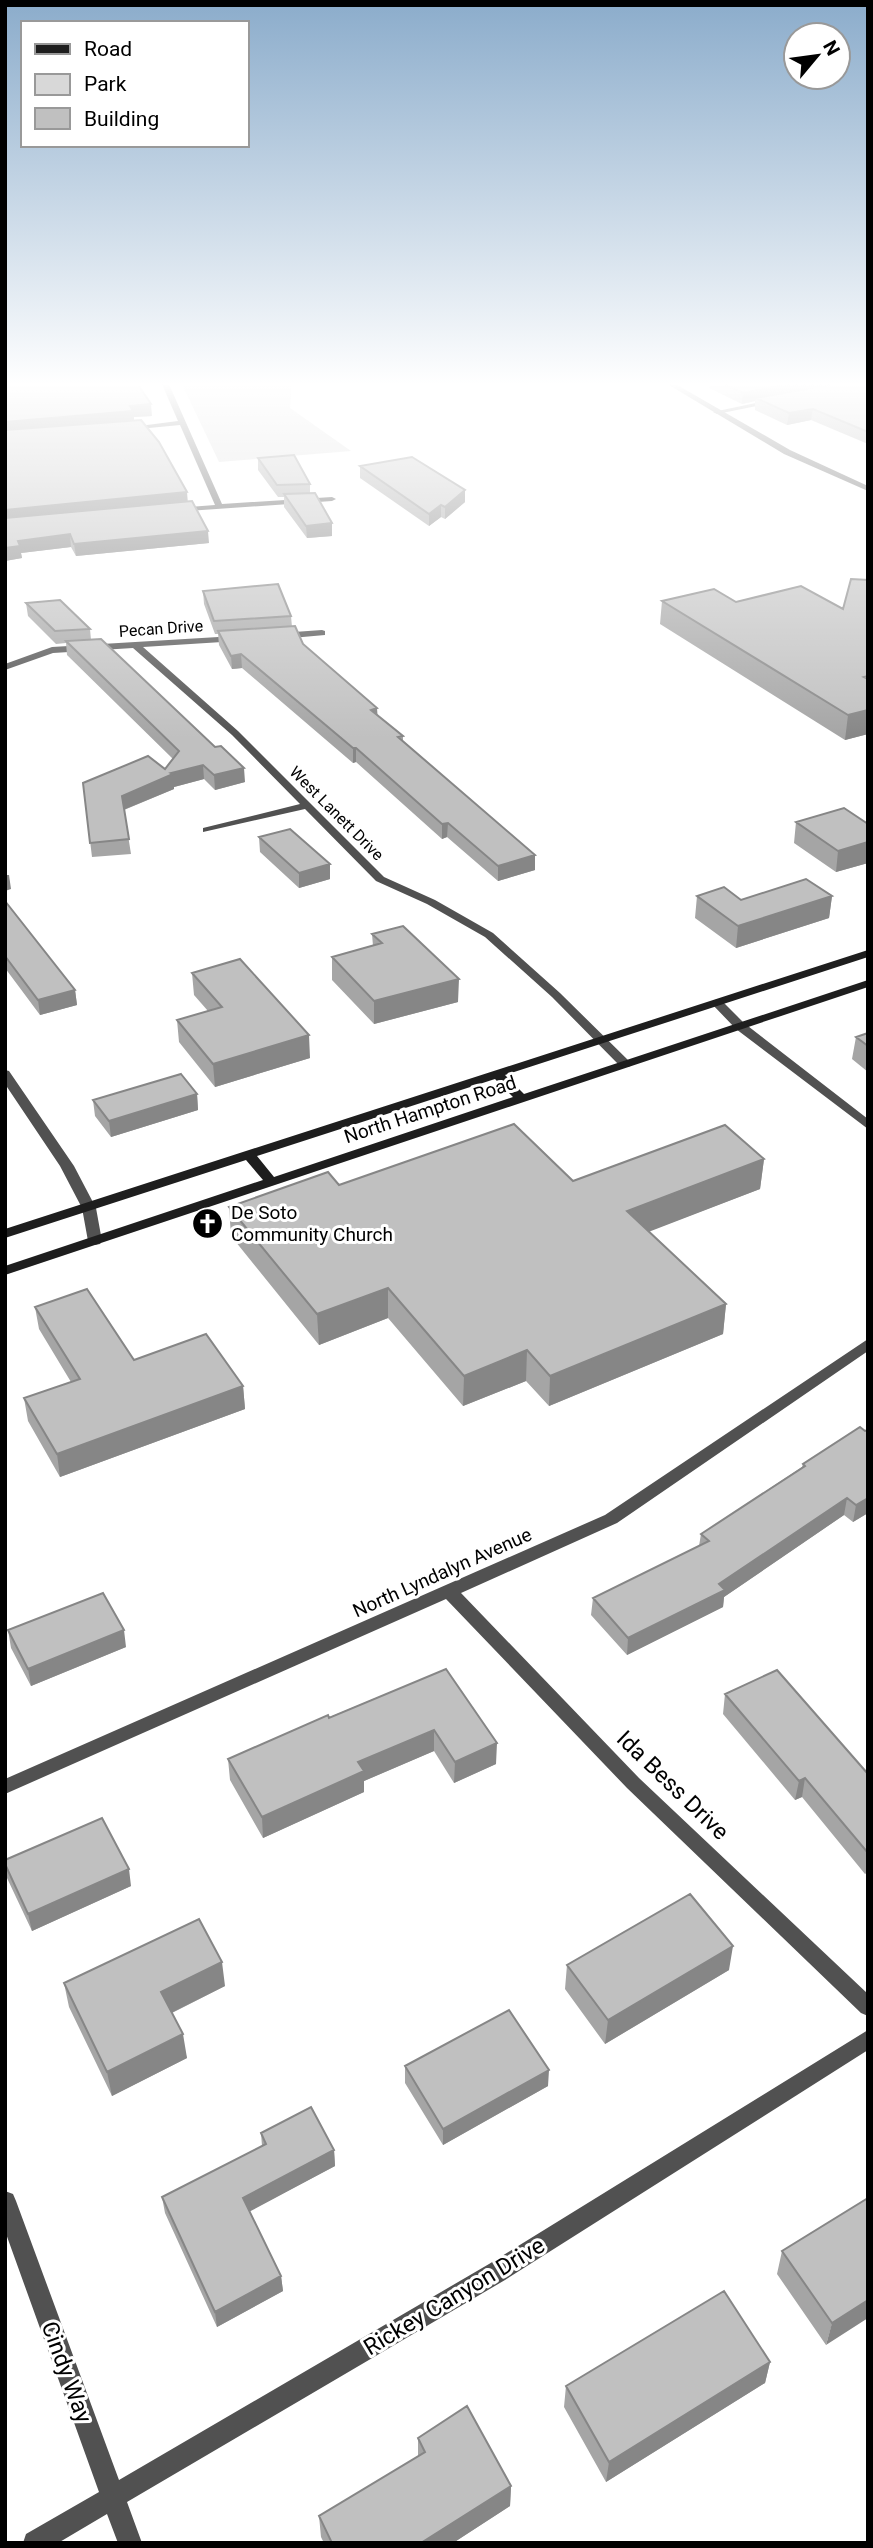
<svg xmlns="http://www.w3.org/2000/svg" width="873" height="2548" viewBox="0 0 873 2548" font-family="Roboto,sans-serif">
<style>
.green{fill:#d8d8d8}
.lines{fill:none;stroke-linecap:round;stroke-linejoin:round}
.minor{fill:#515151;fill-rule:evenodd}
.tertiary{fill:#515151;fill-rule:evenodd}
.secondary{fill:#1e1e1e;fill-rule:evenodd}
.wall{fill:#a5a5a5}
.shaded-wall{fill:#868686}
.building{fill:#c0c0c0;stroke:#868686;stroke-width:2}
.labels{text-anchor:middle;stroke-width:6;stroke-linejoin:round;paint-order:stroke}
.far-street-label{font-size:16px;fill:#000;stroke:#fff}
.street-label{font-size:19px;fill:#000;stroke:#fff}
.poi-label{font-size:19px;fill:#000;stroke:#fff;text-anchor:start}
.near-street-label{font-size:23px;fill:#000;stroke:#fff}
</style>
<rect width="100%" height="100%" fill="#fff"/>
<path class="green" d="M181,382H292L290,408L351,451L219,462Z"/>
<g class="lines">
<path class="minor" d="M161,382H168L222,504L332,497L336,499L332,501L173,512L172,510L176,508L215,505L180,425L128,430L124,428L178,421Z
M774,399L776,402L717,414L713,412Z
M322,630L325,631V635L280,639L276,636L280,633Z
M235,636L238,637V641L143,647L238,731L384,877L435,900L493,933L560,993L629,1061L631,1064L629,1067H621L552,997L485,937L427,904L376,881L305,809L203,832V828L300,804L232,735L133,648L53,653L5,670V664L52,647Z
M717,999L721,1000L744,1023L868,1119V1129L736,1029L711,1003Z
M5,1070L9,1071L74,1166L96,1208L102,1241L100,1244L95,1245L88,1241L82,1208L60,1166L5,1084Z
M868,1339V1351L617,1523L461,1593L639,1778L868,1994V2016L861,2013L627,1788L446,1599L5,1794V1779L605,1515Z
M868,2030V2050L505,2280L127,2502L142,2543H118L107,2514L58,2543H23L26,2534L99,2492L5,2231V2191L13,2194L16,2201L119,2480L489,2264Z"/>
<path class="tertiary" d="M664,382H672L790,450L868,486V491L784,454Z"/>
<path class="secondary" d="M868,950V957L505,1075L524,1094L868,980V987L5,1275V1266L263,1180L246,1160L5,1238V1229ZM495,1079L513,1097L274,1177L257,1156Z"/>
</g>
<path class="wall" d="M5,382L152,416L134,417V420L187,502L209,543L76,556L71,547L21,553L22,558L5,561Z
M710,382H868V444L811,420L787,425L755,410V401L742,404L709,388Z
M258,458L310,484V493L332,523V536L307,538L284,507V497H278L258,470Z
M360,466L465,502L445,519L441,517L429,526L360,478Z
M868,580V734L845,740L660,624L662,601L736,602L843,609Z
M203,591L291,616L292,627L303,644L377,708V715L403,736V742L535,870L498,881L447,837L442,839L356,762L353,763L242,668L232,669L219,645L218,634H215L204,604Z
M26,603L90,629L91,640L245,782L215,790L204,779L174,787V789L124,810L131,854L92,857L83,783L165,769L173,759L67,655L66,643L56,644L28,616Z
M796,822L868,824V863L836,872L794,843Z
M259,837L330,864V879L299,888L260,852Z
M697,896L741,900L832,896L829,918L736,948L695,918Z
M5,901L75,990L77,1005L40,1015L5,968Z
M372,934L458,1002L374,1024L332,980V957L373,946Z
M192,973L310,1058L215,1087L179,1042L177,1020L208,1011L194,995Z
M868,1027V1072L852,1059L856,1037L867,1033Z
M197,1094L198,1110L111,1137L95,1116L93,1100Z
M764,1159L760,1189L649,1231L726,1304L723,1334L549,1406L526,1381L463,1406L388,1318L319,1345L231,1236L229,1207L339,1185L573,1181Z
M35,1307L134,1360L243,1386L245,1409L60,1477L28,1421L24,1398L71,1382L39,1329Z
M868,1430V1513L853,1522L844,1515L724,1597L723,1607L627,1655L591,1615L593,1598L699,1546L701,1534L802,1467L803,1464Z
M8,1630L126,1647L31,1686L11,1648Z
M446,1669L496,1764L454,1783L434,1751L364,1781V1792L263,1838L230,1780L228,1759Z
M725,1694L868,1774V1872L865,1874L802,1797L795,1800L723,1714Z
M5,1860L131,1886L32,1931L7,1878L5,1868Z
M567,1965L729,1970L605,2044L565,1989Z
M64,1983L225,1986L172,2013L187,2058L112,2096L69,2007Z
M405,2066L548,2086L443,2145L405,2083Z
M261,2133L334,2150L335,2166L249,2211L281,2276L283,2291L217,2327L165,2213L162,2197L262,2146Z
M868,2198L826,2345L777,2274L782,2251Z
M770,2362L765,2383L606,2482L564,2407L566,2386Z
M418,2438L511,2486L510,2506L453,2543H324L321,2537L319,2516L418,2456Z"/>
<path class="shaded-wall" d="M799,382H858L756,398L755,401L742,404L743,393Z
M151,404L152,416L134,417V422L5,433V422Z
M813,409L811,420L787,425L789,413Z
M465,490V502L445,519V507Z
M187,492L188,504L5,522V510Z
M441,505V517L429,526V514Z
M332,523V536L307,538L306,526Z
M208,531L209,543L76,556L74,544Z
M70,534L71,547L21,553L22,558L5,561V548L18,541Z
M241,654L242,668L232,669L231,656Z
M377,708L378,722L371,710Z
M868,710V734L845,740L848,715Z
M353,748H356V762L353,763Z
M203,765L204,779L174,787V789L123,810L122,796L171,773Z
M244,768L245,782L215,790L214,775Z
M448,823L447,837L442,839V824Z
M868,842V863L836,872L838,851Z
M535,855V870L498,881V866Z
M330,864V879L299,888V873Z
M5,875H9L11,889L5,891Z
M832,896L829,918L736,948L738,926Z
M459,979L458,1002L374,1024V1001Z
M75,990L77,1005L40,1015L38,1000Z
M309,1035L310,1058L215,1087L213,1064Z
M197,1094L198,1110L111,1137L109,1121Z
M764,1159L760,1189L625,1241L627,1211Z
M388,1288V1318L319,1345L317,1314Z
M726,1304L723,1334L549,1406L550,1376Z
M527,1350L526,1381L463,1406L464,1376Z
M243,1386L245,1409L60,1477L57,1454Z
M847,1498L844,1515L724,1597L723,1607L627,1655L628,1638L719,1584Z
M868,1498V1513L853,1522L856,1505Z
M124,1630L126,1647L31,1686L28,1669Z
M434,1730V1751L364,1781V1792L263,1838L262,1817L358,1762Z
M497,1743L496,1764L454,1783L455,1762Z
M805,1778L802,1797L795,1800L799,1781Z
M129,1869L131,1886L32,1931L28,1914Z
M733,1946L729,1970L605,2044L608,2020Z
M222,1962L225,1986L165,2016L161,1992Z
M183,2034L187,2058L112,2096L107,2072Z
M549,2070L548,2086L443,2145V2129Z
M334,2150L335,2166L245,2214L243,2198Z
M281,2276L283,2291L217,2327L215,2312Z
M868,2300V2318L826,2345L832,2323Z
M770,2362L765,2383L606,2482L609,2462Z
M511,2486L510,2506L453,2543H421Z"/>
<path class="building" d="M5,382H136L151,404L130,406L133,411L5,422Z
M720,382H799L743,393Z
M844,382H868V432L813,409L789,413L756,398Z
M141,420L159,442L187,492L5,510V430Z
M294,455L310,484L277,485L258,458Z
M412,457L465,490L445,507L441,505L429,514L360,466Z
M315,493L332,523L306,526L284,494Z
M192,501L208,531L74,544L70,534L18,541L20,546L5,548V518Z
M851,579L868,580V676L864,677L868,679V710L848,715L662,601L714,589L736,602L801,586L843,609Z
M278,584L291,616L214,621L203,591Z
M60,600L90,629L55,631L26,603Z
M295,626L303,644L377,708L371,710L403,736L398,737L535,855L498,866L448,823L442,824L356,748H353L241,654L231,656L218,631Z
M101,639L215,747L221,746L244,768L214,775L203,765L171,773L173,774L122,796L129,839L90,843L83,783L148,756L165,769L179,751L66,641Z
M844,808L868,824V842L838,851L796,822Z
M290,829L330,864L299,873L259,837Z
M806,879L832,896L738,926L697,896L724,887L741,900Z
M5,901L75,990L38,1000L5,956Z
M403,926L459,979L374,1001L332,957L382,943L372,934Z
M240,959L309,1035L213,1064L177,1020L222,1007L192,973Z
M868,1033V1046L856,1037Z
M181,1074L197,1094L109,1121L93,1100Z
M514,1124L573,1181L725,1125L764,1159L627,1211L726,1304L550,1376L527,1350L464,1376L388,1288L317,1314L229,1207L328,1172L339,1185Z
M87,1289L134,1360L206,1334L243,1386L57,1454L24,1398L80,1379L35,1307Z
M860,1427L865,1431L868,1430V1498L856,1505L847,1498L719,1584L725,1590L628,1638L593,1598L709,1541L701,1534L805,1466L803,1464Z
M103,1593L124,1630L28,1669L8,1630Z
M446,1669L497,1743L455,1762L434,1730L358,1762L364,1771L262,1817L228,1759L328,1715L329,1718Z
M777,1670L868,1774V1853L805,1778L799,1781L725,1694Z
M102,1818L129,1869L28,1914L5,1864V1860Z
M690,1894L733,1946L608,2020L567,1965Z
M199,1919L222,1962L161,1992L183,2034L107,2072L64,1983Z
M509,2010L549,2070L443,2129L405,2066Z
M311,2107L334,2150L243,2198L281,2276L215,2312L162,2197L266,2144L261,2133Z
M868,2198V2300L832,2323L782,2251Z
M724,2291L770,2362L609,2462L566,2386Z
M467,2406L511,2486L421,2543H332L319,2516L425,2452L418,2438Z"/>
<linearGradient id="sky" x2="0" y2="1"><stop stop-color="#8baccb"/><stop offset="0.52" stop-color="#fff"/><stop offset="1" stop-color="#fff" stop-opacity="0"/></linearGradient>
<rect width="873" height="739" fill="url(#sky)"/>
<defs>
<symbol id="church-disc" viewBox="-11 -11 22 22"><circle r="9.5" fill="#000" stroke="#fff"/><path d="M-1.2-6h2.4v3.5h3.3v2.4h-3.3V6h-2.4V-.1h-3.3v-2.4h3.3Z" fill="#fff"/></symbol>
</defs>
<g fill-rule="evenodd">
<use href="#church-disc" x="190" y="1206" width="35" height="35"/>
</g>
<g class="labels">
<g class="far-street-label">
<text transform="translate(161 628) rotate(-4)" y="6">Pecan Drive</text>
<text transform="translate(337 813) rotate(45)" y="6">West Lanett Drive</text>
</g>
<g class="street-label">
<text transform="translate(430 1109) rotate(-18)" y="7">North Hampton Road</text>
<text transform="translate(442 1572) rotate(-24)" y="7">North Lyndalyn Avenue</text>
</g>
<g class="poi-label">
<text x="231" y="1219">De Soto<tspan x="231" dy="22">Community Church</tspan></text>
</g>
<g class="near-street-label">
<text transform="translate(673 1785) rotate(44)" y="8">Ida Bess Drive</text>
<text transform="translate(454 2296) rotate(-31)" y="8">Rickey Canyon Drive</text>
<text transform="translate(67 2372) rotate(70)" y="8">Cindy Way</text>
</g>
</g>
<rect width="873" height="2548" fill="none" stroke="#000000" stroke-width="14"/>
<rect x="21" y="21" width="228" height="126" fill="#ffffff" stroke="#999999" stroke-width="2"/>
<rect x="35" y="44" width="35" height="10" fill="#1e1e1e" stroke="#999999" stroke-width="2"/>
<text x="84" y="56" font-size="21" fill="#000000">Road</text>
<rect x="35" y="74" width="35" height="21" fill="#d8d8d8" stroke="#999999" stroke-width="2"/>
<text x="84" y="91" font-size="21" fill="#000000">Park</text>
<rect x="35" y="108" width="35" height="21" fill="#c0c0c0" stroke="#999999" stroke-width="2"/>
<text x="84" y="126" font-size="21" fill="#000000">Building</text>
<g transform="translate(817 56) rotate(61)"><circle r="33" fill="#ffffff" stroke="#999999" stroke-width="2"/>
<path d="M0-5L12 26L0 18L-12 26Z" fill="#000000"/>
<text y="-10" font-size="19" font-weight="bold" text-anchor="middle" fill="#000000">N</text>
</g>
</svg>
